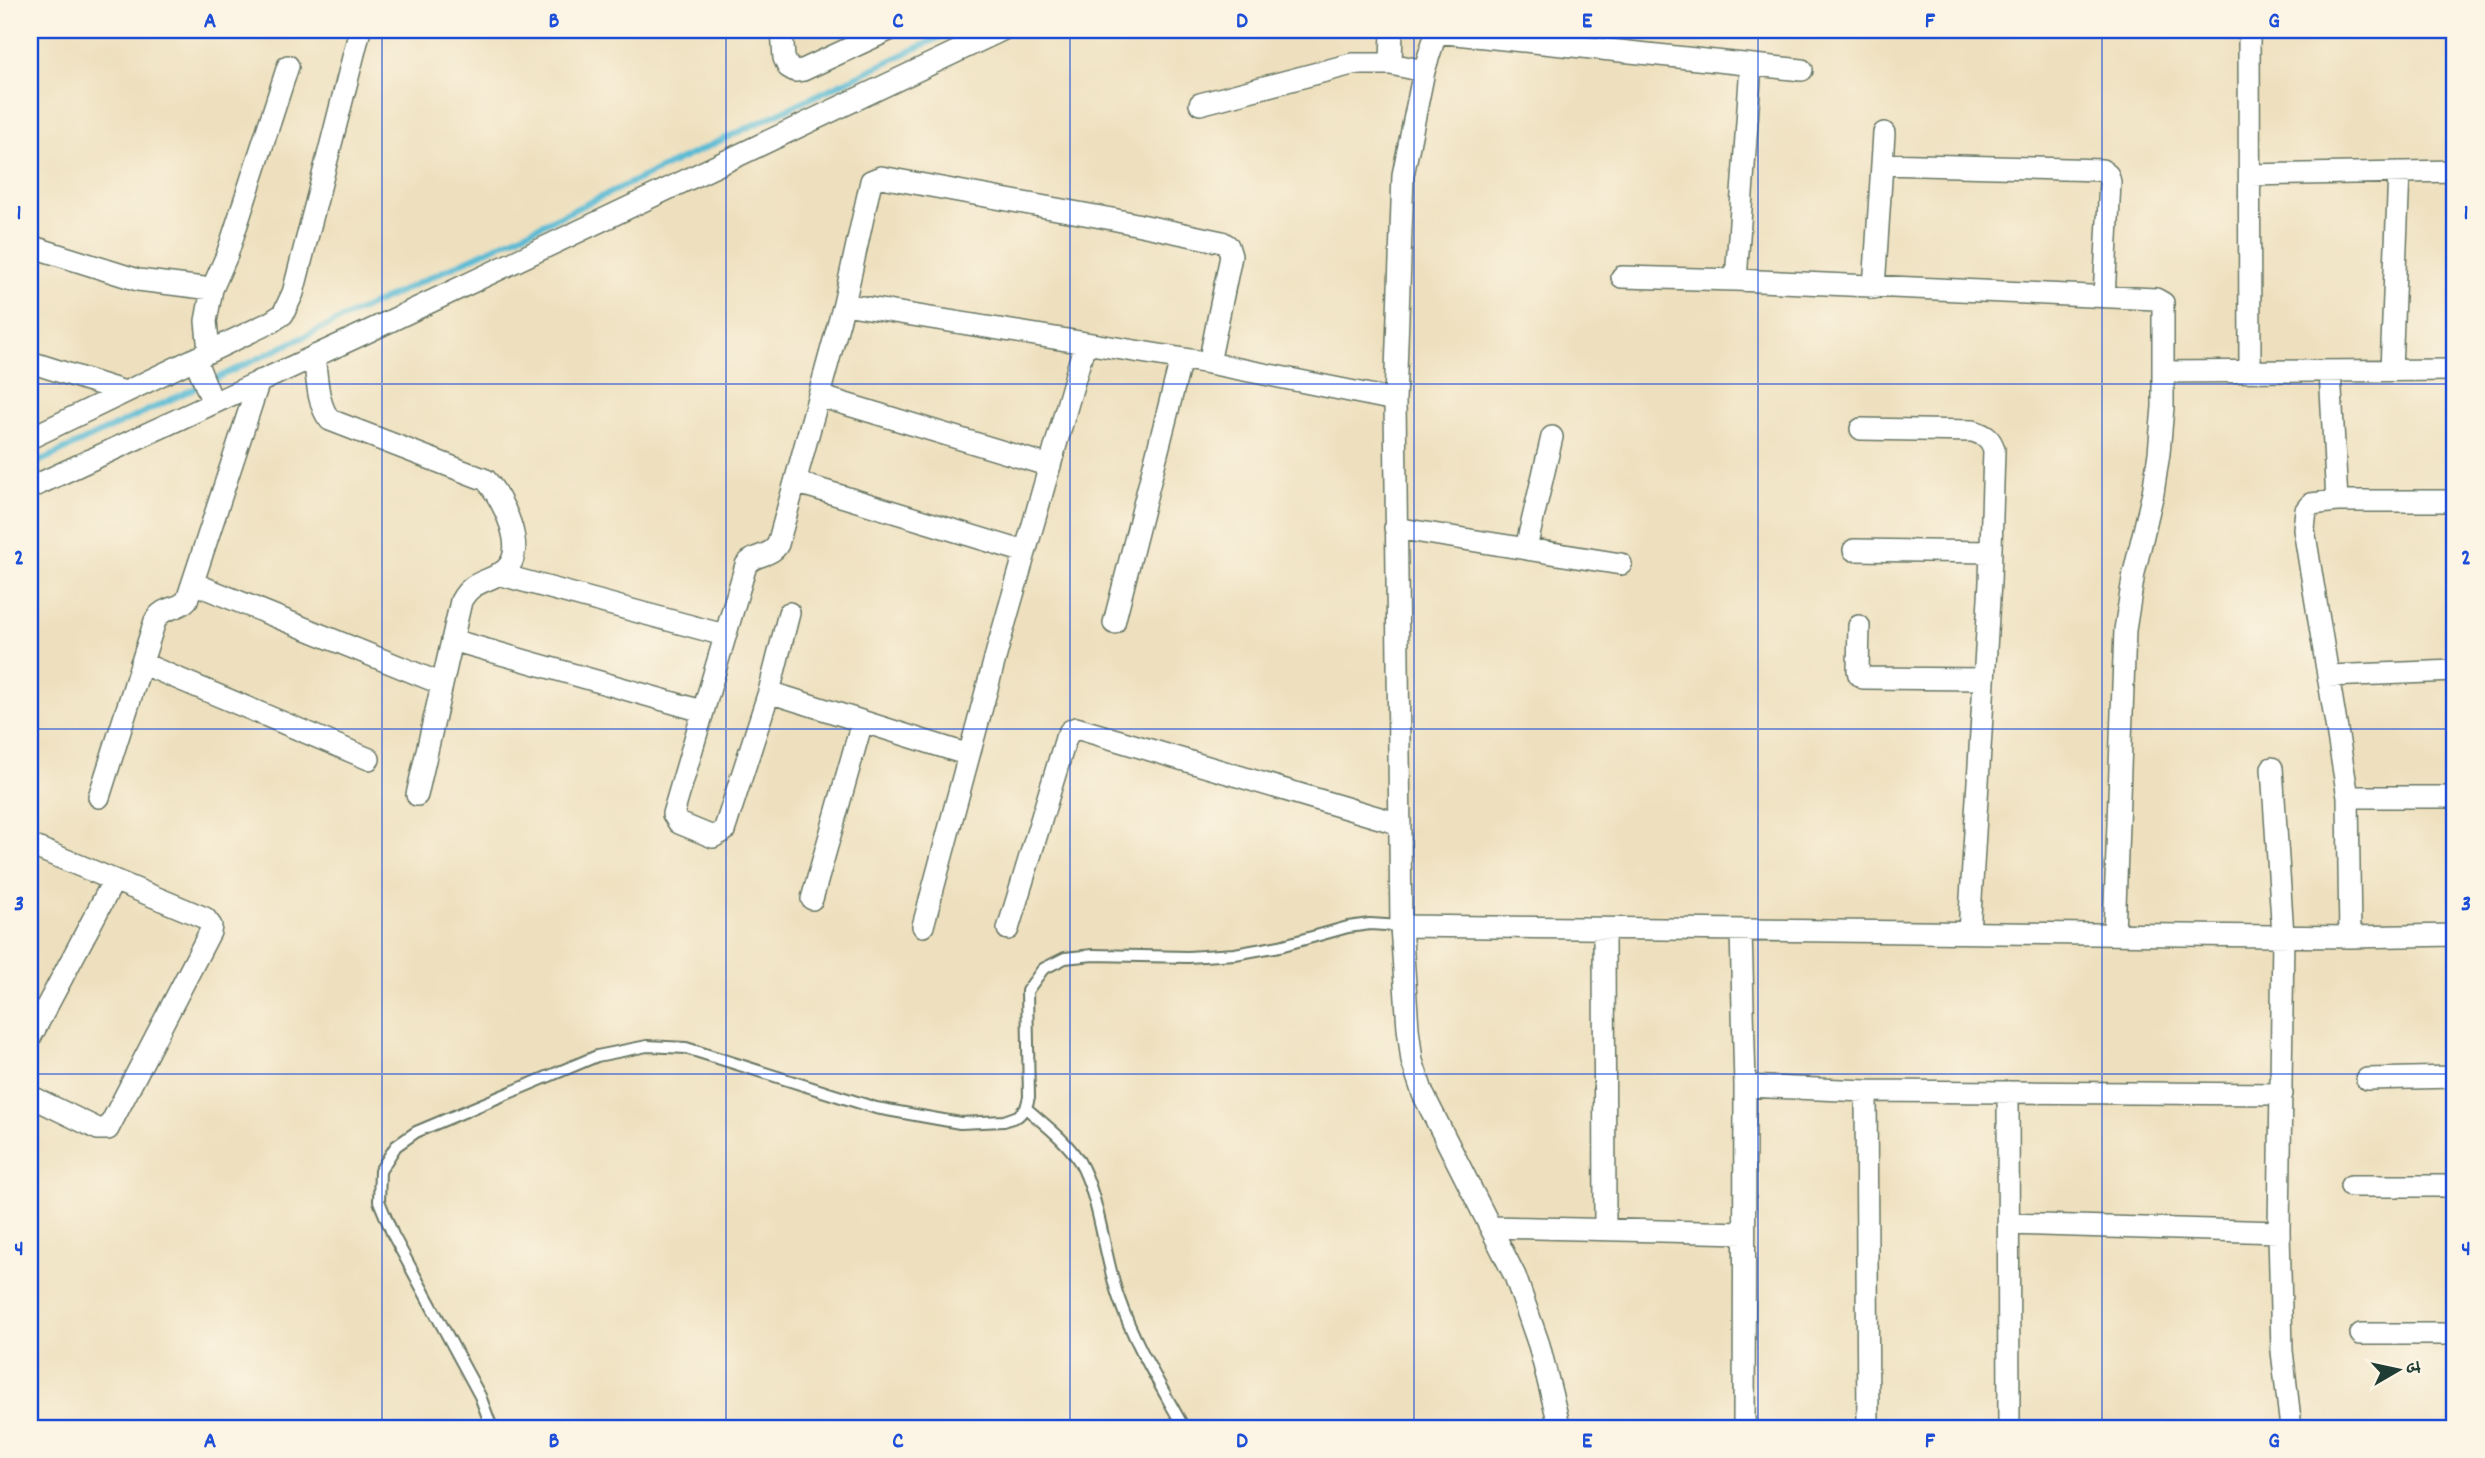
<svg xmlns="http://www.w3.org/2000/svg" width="2485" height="1458" viewBox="0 0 2485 1458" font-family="Dekko,'Playpen Sans Deva',sans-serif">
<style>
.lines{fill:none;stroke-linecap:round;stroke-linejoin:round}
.stream{stroke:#56bad4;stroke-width:6}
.service-casing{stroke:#677664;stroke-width:14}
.minor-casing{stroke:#677664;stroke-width:24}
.service{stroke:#fff;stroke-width:10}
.minor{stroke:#fff;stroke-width:21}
.grid{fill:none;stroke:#1d4ed8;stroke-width:2;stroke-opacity:0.55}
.neatline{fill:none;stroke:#1d4ed8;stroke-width:2.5}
.grid-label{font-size:23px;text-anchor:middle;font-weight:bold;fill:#1d4ed8}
</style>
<rect width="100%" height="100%" fill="#fcf5e5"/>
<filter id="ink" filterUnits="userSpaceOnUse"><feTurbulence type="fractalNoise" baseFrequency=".0143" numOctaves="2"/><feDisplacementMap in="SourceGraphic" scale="14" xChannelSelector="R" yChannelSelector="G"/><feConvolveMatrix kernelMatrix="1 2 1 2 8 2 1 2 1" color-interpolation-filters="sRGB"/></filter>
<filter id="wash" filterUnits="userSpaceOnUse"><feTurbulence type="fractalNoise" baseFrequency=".00686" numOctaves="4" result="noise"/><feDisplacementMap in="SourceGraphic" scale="28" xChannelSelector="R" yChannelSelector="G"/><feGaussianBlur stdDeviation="1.57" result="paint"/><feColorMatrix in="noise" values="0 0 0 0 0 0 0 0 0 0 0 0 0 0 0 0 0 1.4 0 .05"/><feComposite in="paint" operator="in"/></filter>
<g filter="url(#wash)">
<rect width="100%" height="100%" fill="#eee0be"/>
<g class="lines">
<path class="stream" d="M30,466L955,30"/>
</g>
</g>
<g filter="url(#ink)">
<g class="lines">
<defs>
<path id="service" d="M1026,1108C1044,1124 1066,1140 1079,1161C1100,1197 1104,1258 1119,1299C1135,1345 1161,1386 1184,1428
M492,1428L480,1396L393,1235L379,1201L380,1171L396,1146L416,1132L597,1056L647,1046L686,1048L876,1108L960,1123L1004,1121L1018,1116L1026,1108L1029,1097L1027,991L1043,969L1065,958L1093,955L1188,957L1235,954L1280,946L1348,927L1370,924L1401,926"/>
<path id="minor" d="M782,30L784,58L788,67L795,71L803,70L889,30
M1437,30L1424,71L1403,175L1395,400L1401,926L1408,1028L1412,1061L1423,1094L1515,1276L1539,1345L1560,1428
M2249,30L2250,371
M1436,32L1802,70
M1391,64L1392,30
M1751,65L1736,280L2156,299L2163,303V407L2159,453L2153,493L2134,573L2125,630L2114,934
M1200,104L1352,64H1391L1424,71
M1882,164L2102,170L2108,175L2110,182L2104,297
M2250,175L2455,171
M30,246L138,280L212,289
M1622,277L1736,280
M1874,288L1884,133
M844,304L871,181L881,177L1112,219L1222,242L1228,246L1231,256L1209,363
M209,351L206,321L212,289L227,255L288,66
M314,356C317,376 317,405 330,420L486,480C502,498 529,550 505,570C487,584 473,579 461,601L417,795
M195,359L213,403
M30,362L125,392
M2391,370L2399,172
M2330,371L2337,501L2311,504L2306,510L2304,529L2348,797L2350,937
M2163,372L2455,370
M819,396L1050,466
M1861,429L1973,431C1985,435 1991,438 1994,450L1990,582L1969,932
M30,438L271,322L283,314L293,293L360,30
M795,482L1025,552
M30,488L367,332L1002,30
M2337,501H2455
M1395,528L1621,564
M1526,548L1552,437
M1854,550L1991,552
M498,574L724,635
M193,583L442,684
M1114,623L1181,359
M1859,626L1858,670L1859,675L1863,678L1984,679
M452,640L702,711
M141,663L369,759
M2328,676L2455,671
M769,692L789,613
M969,755L769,692L724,831L713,837L679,823L673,814L746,565C755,553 770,558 778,544L844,304L1209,363L1395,400
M2272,768L2283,935L2279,1232L2282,1351L2291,1428
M99,797L155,621C162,606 177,611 187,600L259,381
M2348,797H2455
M30,845L205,918L211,926L210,932L108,1129H98L30,1096
M812,899L862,722
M923,926L1000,640L1085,343
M1401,926L2350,937L2455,935
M1008,929L1066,738L1070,731L1076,728L1400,824
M1604,929L1605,1229
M1741,930L1745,1086L1744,1428
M30,1038L114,880
M2367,1079L2455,1077
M1745,1086L1866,1091L2282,1094
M1866,1091L1868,1428
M2008,1092L2009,1428
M2351,1186H2455
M2008,1224L2279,1232
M1491,1227L1744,1233
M2361,1334H2455"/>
</defs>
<use href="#service" class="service-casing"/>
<use href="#minor" class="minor-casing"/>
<use href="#service" class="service"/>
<use href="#minor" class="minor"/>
</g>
</g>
<path class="grid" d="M382,30V1428M726,30V1428M1070,30V1428M1414,30V1428M1758,30V1428M2102,30V1428M30,384H2455M30,729H2455M30,1074H2455"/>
<rect width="2485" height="1458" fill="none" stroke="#fcf5e5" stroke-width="77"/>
<g transform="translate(2398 1370) rotate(81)" stroke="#fcf5e5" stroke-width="5" paint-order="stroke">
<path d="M0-5L12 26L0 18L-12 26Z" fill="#1f3d34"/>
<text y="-10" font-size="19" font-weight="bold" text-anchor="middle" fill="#1f3d34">उ</text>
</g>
<rect x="38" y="38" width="2408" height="1382" class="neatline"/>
<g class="grid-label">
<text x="210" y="27">A</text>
<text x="554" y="27">B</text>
<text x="898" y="27">C</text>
<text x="1242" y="27">D</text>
<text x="1587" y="27">E</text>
<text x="1930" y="27">F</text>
<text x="2274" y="27">G</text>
<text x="19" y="219">1</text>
<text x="2466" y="219">1</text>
<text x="19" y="564">2</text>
<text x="2466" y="564">2</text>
<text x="19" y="910">3</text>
<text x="2466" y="910">3</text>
<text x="19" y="1255">4</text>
<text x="2466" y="1255">4</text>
<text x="210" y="1447">A</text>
<text x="554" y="1447">B</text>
<text x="898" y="1447">C</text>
<text x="1242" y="1447">D</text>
<text x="1587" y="1447">E</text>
<text x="1930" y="1447">F</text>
<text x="2274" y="1447">G</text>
</g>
</svg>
